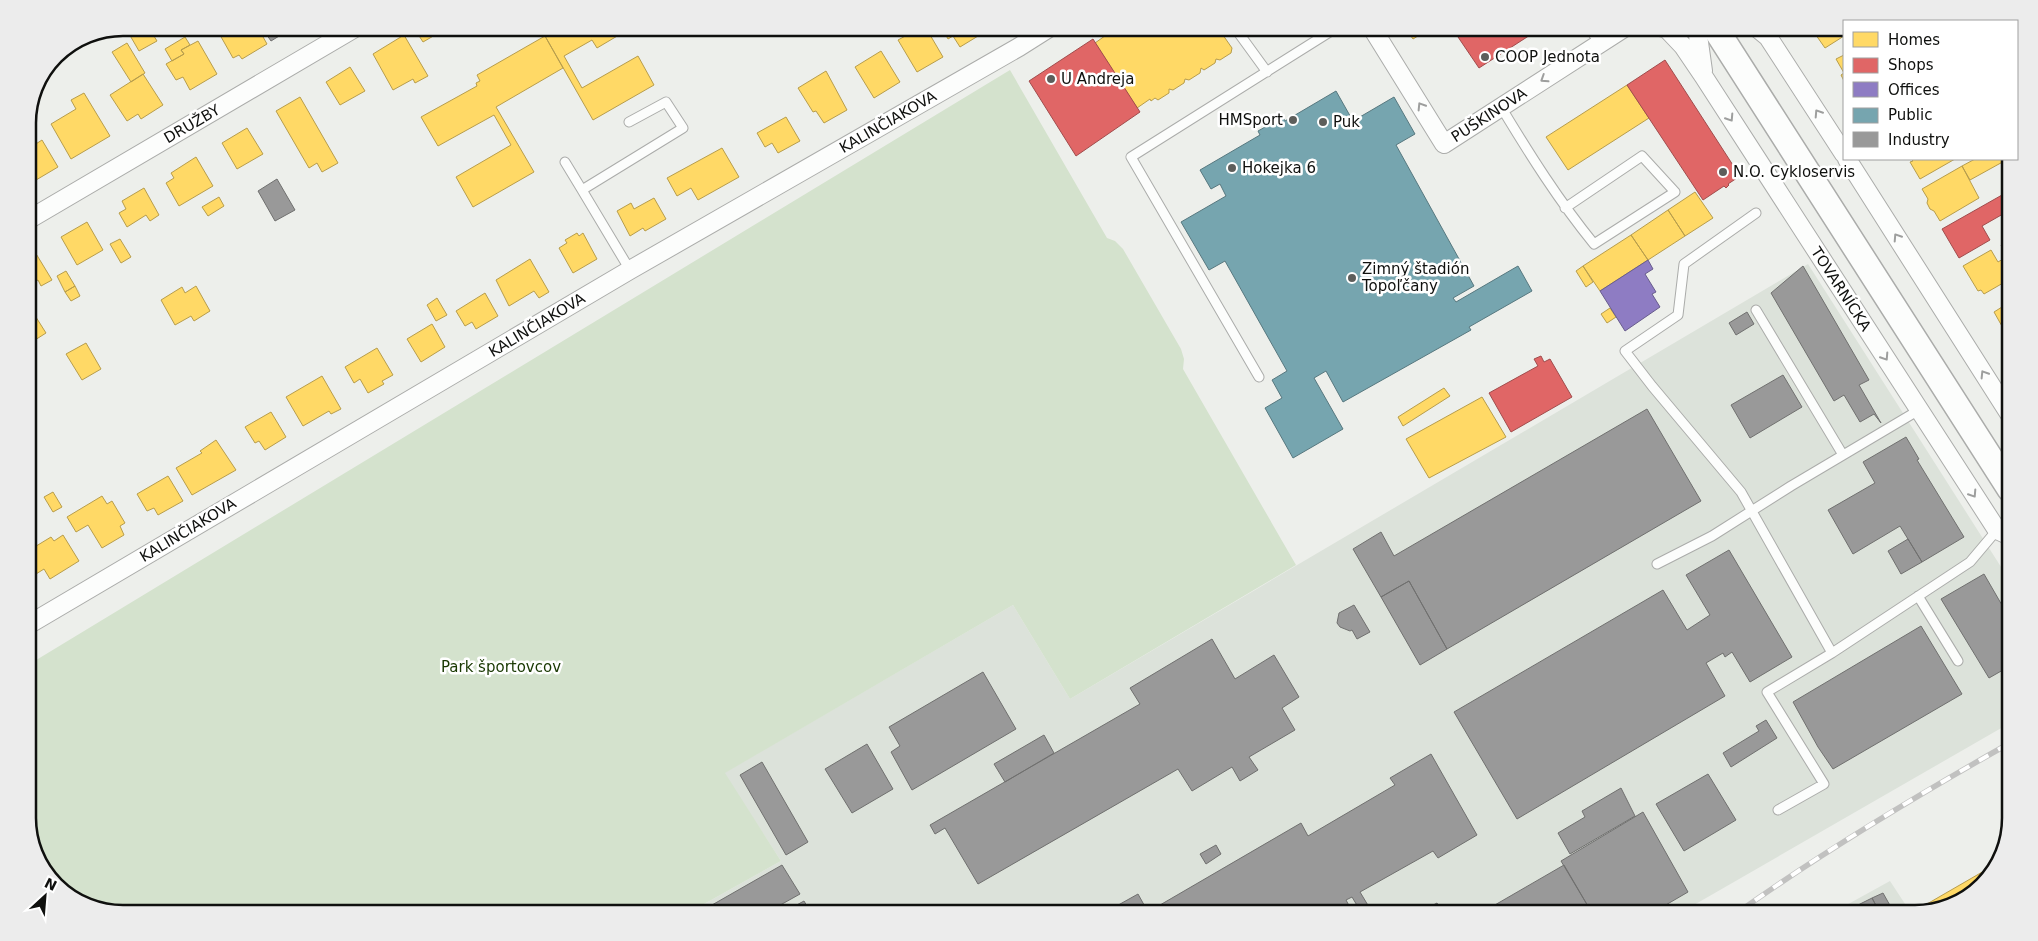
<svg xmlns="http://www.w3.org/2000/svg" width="2038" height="941" viewBox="0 0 2038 941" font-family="'DejaVu Sans',sans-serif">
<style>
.built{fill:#dce2da}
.green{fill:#d4e2cd}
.homes{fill:#ffd966;stroke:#b79d4c}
.shops{fill:#e06666;stroke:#a14c4c}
.offices{fill:#8e7cc3;stroke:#685c8d}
.public{fill:#76a5af;stroke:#57787f}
.industry{fill:#999;stroke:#70706f}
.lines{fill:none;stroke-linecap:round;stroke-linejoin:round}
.service-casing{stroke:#abacaa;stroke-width:11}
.minor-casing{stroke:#abacaa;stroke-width:20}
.secondary-casing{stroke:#abacaa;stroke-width:28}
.service{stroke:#fcfdfc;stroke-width:9}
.minor{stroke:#fcfdfc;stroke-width:18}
.secondary{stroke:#fcfdfc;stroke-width:25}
.rail-casing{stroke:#c1c1c0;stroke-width:5.5}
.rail{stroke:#fff;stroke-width:4;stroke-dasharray:11;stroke-linecap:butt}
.oneway{stroke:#9d9e9d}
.poi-dot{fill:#5d5e5b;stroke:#fff;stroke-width:2}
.labels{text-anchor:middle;stroke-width:5;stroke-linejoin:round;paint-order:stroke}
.poi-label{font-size:15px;fill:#0f100e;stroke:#fff;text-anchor:start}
.street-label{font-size:15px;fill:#0f100e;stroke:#fff}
.park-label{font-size:15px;fill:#183801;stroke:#fff}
.rim{fill:none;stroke:#0f100e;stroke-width:2.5}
</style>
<rect width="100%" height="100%" fill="#edefeb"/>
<path class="built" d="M1808,264L2010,581V723L1680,913H688L781,861L724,773L1013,605L1070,699Z
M1890,881L1911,913H1844L1841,908Z"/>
<path class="green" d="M1010,70L1107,238L1115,241L1123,249L1181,349L1184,359L1183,369L1296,565L1070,699L1013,605L725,773L781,861L688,913H123L86,906L47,876L28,824V665Z"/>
<path class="homes" d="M135,28H149L157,41L139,51L128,32Z
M194,28H206L197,33Z
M233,28H258L267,44L242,59L239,55L233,58L220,35Z
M414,28H439L442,31L423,42Z
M464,28H488L480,33L476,28L467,33Z
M546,28H621L624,32L597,48L592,40L564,56L582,88L638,56L654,85L593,120L545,36L550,34Z
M920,28H926L943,57L917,72L898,40Z
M949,28H979L983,33L960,47L953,36L948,39L944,32L949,29Z
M1109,28H1218L1232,48L1231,53L1220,60L1216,59L1215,63L1204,70L1201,68L1200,73L1189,80L1185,79L1184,83L1173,90L1169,89V93L1158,100L1155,98L1151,101L1150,99L1137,108L1095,43L1109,33L1107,29Z
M1405,28H1431L1413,39Z
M1811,28H1844V36L1825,48Z
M404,35L428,76L415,83L413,79L393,90L373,54Z
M545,36L563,68L496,107L534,172L473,207L456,177L511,145L494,115L438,146L421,117L477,86L476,83L480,81L477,75Z
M185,37L190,45L181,50L184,54L172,61L165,49Z
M198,41L217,74L190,90L183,77L176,80L166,64L184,54L181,50Z
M127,43L145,73L131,82L112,52Z
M881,51L900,82L874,98L855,67Z
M1844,55V81L1841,75L1844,73L1836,59Z
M350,67L365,91L340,105L326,82Z
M826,71L847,110L824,123L816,111L813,112L798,88Z
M143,74L163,105L141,119L138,114L127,121L110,95Z
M1627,85L1649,118L1568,170L1546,137Z
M84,93L110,136L71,159L51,124L76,109L71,100Z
M300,97L338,163L322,172L317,163L309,168L276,111Z
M786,117L800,141L778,153L772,143L765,147L757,133Z
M247,128L263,154L237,169L222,143Z
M42,140L58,167L31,183L29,178L28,179V149Z
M722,148L739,177L698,200L691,188L677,196L667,178Z
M196,157L213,186L179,206L166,183L174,178L171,173Z
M1911,159H1955L1920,179L1910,162L1913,161Z
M1975,159H2008L1970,180L1962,166Z
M1962,166L1979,198L1940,221L1934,211L1930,209L1927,203L1928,199L1922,189Z
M144,188L159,215L150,221L146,215L127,227L119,213L126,209L122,201Z
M1695,192L1713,218L1685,236L1668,210Z
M219,197L224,206L208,216L202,207Z
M654,198L666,219L645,231L643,228L630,236L617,211L631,203L634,209Z
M1668,210L1685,236L1648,260L1631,235Z
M87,222L103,250L77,265L61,237Z
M577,233L579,236L583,233L597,259L573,273L559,248L567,243L565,240Z
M1631,235L1648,260L1600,291L1583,266Z
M120,239L131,257L121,263L110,244Z
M1991,250L1998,262L2003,259L2010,273V279L1984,294L1981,290L1978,291L1963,266Z
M35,252L52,280L41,286L38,280L28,285V256Z
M530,259L549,292L539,298L534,291L509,306L496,280Z
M1583,266L1593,282L1586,287L1576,271Z
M66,271L75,286L65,292L57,276Z
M75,286L80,296L71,301L65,292Z
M196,286L210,311L194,321L191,316L175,325L161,300L182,287L185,293Z
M485,293L498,316L476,329L472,322L465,326L456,311Z
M437,298L447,315L436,321L427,305Z
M2010,302V341L2002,329L2003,328L1994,312Z
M1610,308L1616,317L1607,323L1601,314Z
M34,314L46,333L35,340L28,328V318Z
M432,324L445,347L421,362L407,339Z
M86,343L101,369L82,380L66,354Z
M377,348L393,375L382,381L384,384L368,393L360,379L354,383L345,367Z
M322,376L341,409L331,414L329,411L303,426L286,397Z
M1444,388L1450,396L1403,426L1398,417Z
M1482,397L1506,437L1429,478L1406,439Z
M271,412L286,437L265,450L259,441L255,443L245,427Z
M216,440L236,470L192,495L176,468L202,453L200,451Z
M168,476L183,501L158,515L154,508L147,511L137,494Z
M53,492L62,507L53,512L44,497Z
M102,496L107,504L112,501L125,523L120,526L124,535L102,548L88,525L76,532L67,517Z
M63,535L79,561L50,579L44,569L36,574L28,561V551L51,537L54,541Z
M1994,865L1986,875L1984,871Z
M1984,871L1986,875L1968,897L1922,911L1920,908Z"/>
<path class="shops" d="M1472,28H1541L1479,68L1458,37Z
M1093,39L1140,112L1076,156L1029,81Z
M1665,60L1740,176L1728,184L1729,185L1726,188L1724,186L1703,200L1627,85Z
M2002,195L2010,210L1982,226L1990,240L1959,258L1942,229Z
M1541,356L1544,362L1550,359L1572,397L1511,432L1489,393L1538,366L1534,359Z"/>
<path class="offices" d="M1648,260L1653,269L1645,274L1656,292L1652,294L1660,307L1625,331L1600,291Z"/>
<path class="public" d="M1336,91L1353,121L1394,97L1415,134L1396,145L1474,286L1453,298L1456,302L1518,266L1532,291L1469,327L1471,330L1343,402L1326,371L1314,378L1343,429L1293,458L1265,408L1282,398L1272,380L1287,371L1225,261L1209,270L1181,222L1226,196L1220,184L1211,189L1200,170L1260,135L1258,131L1283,117L1285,121Z"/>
<path class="industry" d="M262,28H281L284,33L271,41Z
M277,179L295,210L275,221L258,191Z
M2009,240L2010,260H2009L2001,245Z
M1803,266L1869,380L1859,385L1881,423L1874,414L1860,422L1844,395L1834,401L1771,293Z
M1747,312L1754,324L1736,335L1729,323Z
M1783,375L1802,407L1750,438L1731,405Z
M1647,409L1701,501L1447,649L1409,581L1381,597L1353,549L1381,532L1394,556Z
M1906,437L1919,459L1917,460L1964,537L1922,562L1900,526L1853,554L1828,510L1875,483L1863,462Z
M1908,539L1922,562L1901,574L1888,551Z
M1729,550L1792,657L1750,682L1732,652L1725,657L1723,653L1706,663L1725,696L1517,819L1454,712L1663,590L1687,630L1710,615L1686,575Z
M1984,574L2010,619V666L1989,678L1941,599Z
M1409,581L1447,649L1420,665L1381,597Z
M1354,605L1370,632L1357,639L1352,630L1350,631L1340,627L1337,623L1339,613Z
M1921,626L1962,694L1833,769L1818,747L1793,702Z
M1212,639L1235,679L1274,655L1299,697L1282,708L1295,730L1249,757L1258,770L1240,781L1232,767L1192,791L1178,769L978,884L945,828L935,834L930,825L1140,704L1130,688Z
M983,672L1016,729L912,790L891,752L900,746L889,727Z
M1766,720L1777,738L1731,767L1723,753L1759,731L1756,726Z
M1044,735L1054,753L1005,782L994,764Z
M867,744L893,789L852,813L825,769Z
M1431,754L1477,835L1438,858L1433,851L1360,892L1369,907L1361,912L1352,897L1346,900L1353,913H1104L1138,894L1148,912L1301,823L1308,836L1395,785L1390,778Z
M762,762L808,842L786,855L740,775Z
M1708,774L1736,820L1684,851L1656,804Z
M1621,788L1635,816L1570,854L1558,833L1585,817L1582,811Z
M1643,812L1688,892L1652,913H1592L1561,861Z
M1216,845L1221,854L1206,864L1200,854Z
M782,865L800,894L766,913H698Z
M1564,865L1592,913H1481Z
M1883,893L1892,909L1880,913L1872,898Z
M1872,898L1880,913H1865L1860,904Z
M804,901L811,913H782Z
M1437,903L1443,913H1418Z
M1860,904L1865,913H1851L1849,910Z"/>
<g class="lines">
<defs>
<path id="service" d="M1235,28L1267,72
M1589,28L1600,43
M1501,107C1530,155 1559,201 1594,244L1675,192L1642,156L1565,208
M629,122L666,102L683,128L582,190L630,270
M565,162L582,190
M1756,213L1684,264L1678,315L1625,351L1652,386L1741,492L1832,653L1767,692L1824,784L1778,810
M1756,310L1843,455
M1259,377L1131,157L1336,28
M1657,564L1712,536L1791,486L1919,410
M1918,596L1958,661
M1832,653L1970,562L1997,530"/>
<path id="minor" d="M1372,28L1444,144L1624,28
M1663,28H1666L1683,46L1704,77L1997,530L2010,536
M1697,28L1703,71
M1757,28L1768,37L1844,154
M1847,159L2010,415
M28,220L355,28
M28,625L630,270L1019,47L1049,28"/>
<path id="secondary" d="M1715,28L2010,489"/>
</defs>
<use href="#service" class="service-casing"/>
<use href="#minor" class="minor-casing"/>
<use href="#secondary" class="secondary-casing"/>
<use href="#service" class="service"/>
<use href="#minor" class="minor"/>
<use href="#secondary" class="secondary"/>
<defs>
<path id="rail" d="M1737,913C1824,851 1916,796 2010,743"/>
</defs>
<use href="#rail" class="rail-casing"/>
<use href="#rail" class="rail"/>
</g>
<defs><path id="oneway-chevron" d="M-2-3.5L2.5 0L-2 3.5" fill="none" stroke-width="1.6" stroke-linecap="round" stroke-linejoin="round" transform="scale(1.25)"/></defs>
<g class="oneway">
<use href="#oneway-chevron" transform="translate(1544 79) rotate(147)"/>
<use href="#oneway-chevron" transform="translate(1421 106) rotate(-122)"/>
<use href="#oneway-chevron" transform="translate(1818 113) rotate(-123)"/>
<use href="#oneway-chevron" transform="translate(1730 118) rotate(57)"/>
<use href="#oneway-chevron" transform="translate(1897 237) rotate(-123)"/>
<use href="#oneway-chevron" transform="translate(1885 357) rotate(57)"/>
<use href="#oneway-chevron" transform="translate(1984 374) rotate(-122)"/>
<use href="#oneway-chevron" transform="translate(1973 494) rotate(57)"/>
</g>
<g class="poi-dot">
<circle cx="1485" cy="57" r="5"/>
<circle cx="1051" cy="79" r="5"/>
<circle cx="1293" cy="120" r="5"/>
<circle cx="1323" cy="122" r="5"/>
<circle cx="1232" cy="168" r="5"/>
<circle cx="1723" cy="172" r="5"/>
<circle cx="1352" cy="278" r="5"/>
</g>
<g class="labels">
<g class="poi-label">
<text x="1495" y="62">COOP Jednota</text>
<text x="1061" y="84">U Andreja</text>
<text x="1283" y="125" text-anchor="end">HMSport</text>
<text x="1333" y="127">Puk</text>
<text x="1242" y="173">Hokejka 6</text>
<text x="1733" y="177">N.O. Cykloservis</text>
<text x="1362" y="274">Zimný štadión<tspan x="1362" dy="17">Topoľčany</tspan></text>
</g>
<g class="street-label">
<text transform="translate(1489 115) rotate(-33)" y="5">PUŠKINOVA</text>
<text transform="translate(888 122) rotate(-30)" y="5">KALINČIAKOVA</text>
<text transform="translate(192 124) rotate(-30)" y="5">DRUŽBY</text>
<text transform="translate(1841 289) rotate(57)" y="5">TOVARNÍCKA</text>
<text transform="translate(537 325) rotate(-31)" y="5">KALINČIAKOVA</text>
<text transform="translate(188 530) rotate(-31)" y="5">KALINČIAKOVA</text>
</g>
<g class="park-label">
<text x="501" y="672">Park športovcov</text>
</g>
</g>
<path d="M0 0H2038V941H0ZM123 36H1915A87 87 0 0 1 2002 123V818A87 87 0 0 1 1915 905H123A87 87 0 0 1 36 818V123A87 87 0 0 1 123 36Z" fill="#ececec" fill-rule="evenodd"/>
<path class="rim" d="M123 36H1915A87 87 0 0 1 2002 123V818A87 87 0 0 1 1915 905H123A87 87 0 0 1 36 818V123A87 87 0 0 1 123 36Z"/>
<rect x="1843" y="20" width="175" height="140" fill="#ffffff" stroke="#9f9f9f"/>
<rect x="1853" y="32" width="25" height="15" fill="#ffd966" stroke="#9f9f9f"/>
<text x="1888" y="45" font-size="15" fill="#0f100e">Homes</text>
<rect x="1853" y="58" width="25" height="15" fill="#e06666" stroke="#9f9f9f"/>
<text x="1888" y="70" font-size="15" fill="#0f100e">Shops</text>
<rect x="1853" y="82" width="25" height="15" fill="#8e7cc3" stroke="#9f9f9f"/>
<text x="1888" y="95" font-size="15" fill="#0f100e">Offices</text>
<rect x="1853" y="108" width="25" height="15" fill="#76a5af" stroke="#9f9f9f"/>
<text x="1888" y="120" font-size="15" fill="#0f100e">Public</text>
<rect x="1853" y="132" width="25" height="15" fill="#999999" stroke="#9f9f9f"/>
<text x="1888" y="145" font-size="15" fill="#0f100e">Industry</text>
<g transform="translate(45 896) rotate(26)" stroke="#ffffff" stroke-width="4" paint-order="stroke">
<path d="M0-4L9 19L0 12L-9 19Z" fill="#0f100e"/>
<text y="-8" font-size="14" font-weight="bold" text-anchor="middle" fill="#0f100e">N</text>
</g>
</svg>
